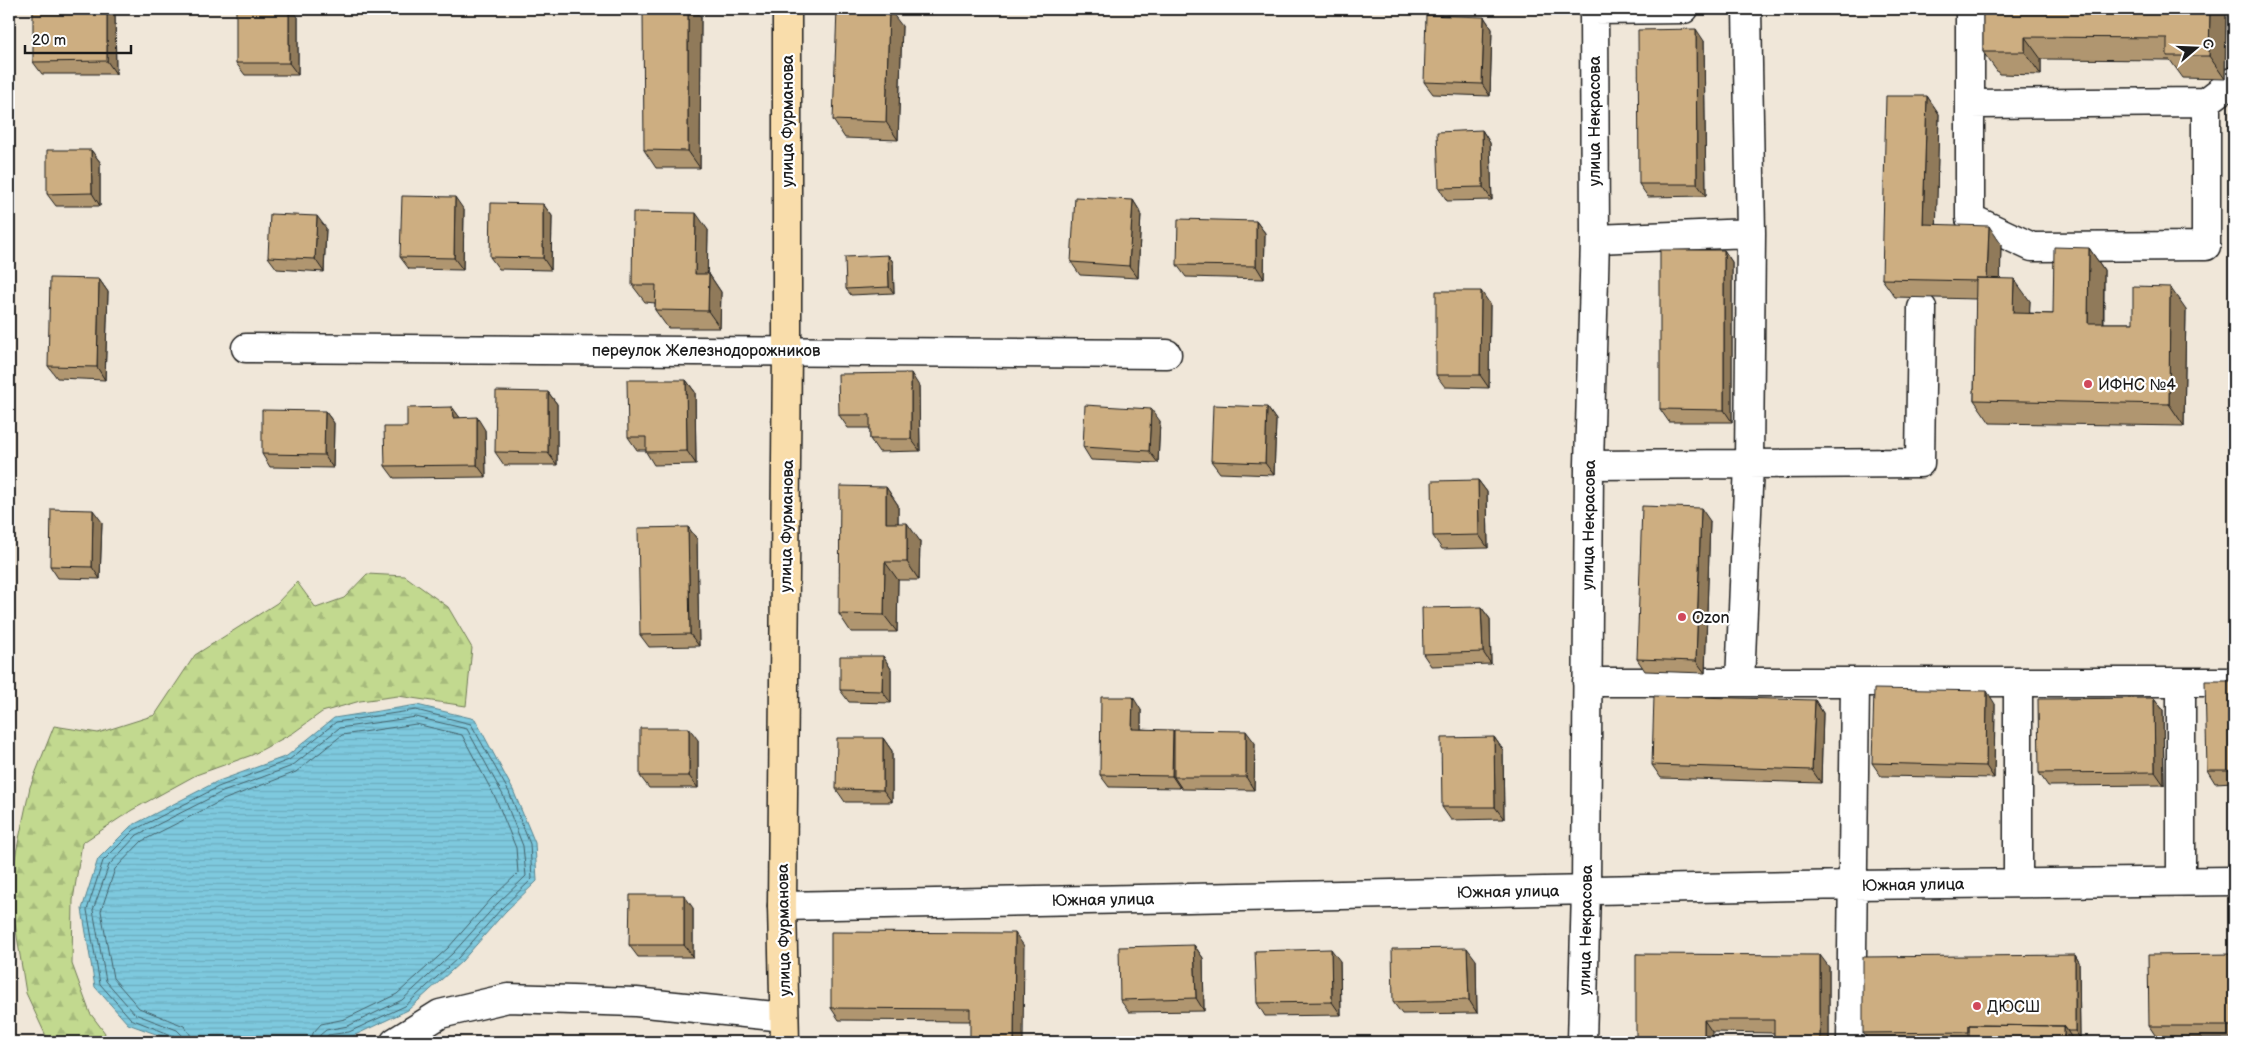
<svg xmlns="http://www.w3.org/2000/svg" width="2243" height="1051" viewBox="0 0 2243 1051" font-family="'Balsamiq Sans',sans-serif">
<style>
.forest{fill:url(#forest-firs);stroke:#6f7a56}
.water{fill:url(#water-rules);stroke:#578490}
.lines{fill:none;stroke-linecap:round;stroke-linejoin:round}
.shore{stroke:#43616a;stroke-width:1}
.minor-casing{stroke:#1c1c1c;stroke-width:31}
.major-casing{stroke:#1c1c1c;stroke-width:31}
.minor{stroke:#fff;stroke-width:28}
.major{stroke:#f9ddab;stroke-width:28}
.wall{fill:#b0966f;stroke:#1c1c1c}
.shaded-wall{fill:#907a5a;stroke:#1c1c1c}
.building{fill:#cdae81;stroke:#1c1c1c}
.poi-dot{fill:#d1495b;stroke:#fff;stroke-width:2}
.labels{text-anchor:middle;stroke-width:4.5;stroke-linejoin:round;paint-order:stroke}
.street-label{font-size:16px;fill:#1c1c1c;stroke:#fff}
.poi-label{font-size:16px;fill:#1c1c1c;stroke:#fff;text-anchor:start}
</style>
<defs>
<pattern id="forest-firs" width="22" height="20" patternUnits="userSpaceOnUse" patternTransform="scale(1.25)"><rect width="22" height="20" fill="#c2d98f"/><path d="M5 1l3.5 6h-7zM16 11l3.5 6h-7z" fill="#a6ba7b"/></pattern>
<pattern id="water-rules" width="6" height="5" patternUnits="userSpaceOnUse" patternTransform="scale(1.25)"><rect width="6" height="5" fill="#7ec9de"/><path d="M0 2.5h6" fill="none" stroke="#6cacbe"/></pattern>
</defs>
<rect width="100%" height="100%" fill="#f0e7d9"/>
<filter id="ink" filterUnits="userSpaceOnUse"><feTurbulence type="fractalNoise" baseFrequency=".02" numOctaves="2"/><feDisplacementMap in="SourceGraphic" scale="10" xChannelSelector="R" yChannelSelector="G"/><feConvolveMatrix kernelMatrix="1 2 1 2 8 2 1 2 1" color-interpolation-filters="sRGB"/></filter>
<g filter="url(#ink)">
<path class="forest" d="M367,574L405,576L448,607L472,648L466,706L398,696L360,701L322,712L293,733L252,755L196,775L132,810L82,843L73,900L72,964L90,1013L105,1033L101,1042H55L46,1036L26,993L9,886L30,787L54,726L98,733L155,715L195,655L277,603L297,582L316,608L344,598Z"/>
<path class="water" d="M417,705L475,719L513,790L535,843L537,881L505,912L462,961L408,1010L351,1037L310,1042H178L128,1024L95,987L82,909L98,859L131,826L216,782L287,756L334,718Z"/>
<g class="lines">
<path class="shore" d="M177,1042L174,1036L131,1019L100,984L87,910L103,861L134,830L218,787L289,760L336,722L416,710L471,724L509,792L530,844L532,879L501,909L458,958L405,1006L349,1032L328,1035L325,1042
M184,1042L182,1035L177,1030L135,1014L106,981L93,910L109,865L137,835L220,793L292,766L339,728L416,717L467,729L503,795L523,846L526,876L497,904L453,953L402,1000L348,1026L326,1030L320,1035L319,1042
M191,1042L190,1034L184,1026L139,1008L113,978L101,911L115,869L142,841L223,800L296,772L342,735L416,724L462,735L496,799L516,848L518,873L491,899L448,948L397,994L345,1019L321,1024L313,1033L311,1042"/>
<defs>
<path id="minor" d="M1970,9V218L2032,247L2206,246V102L2234,81
M1594,10L1684,9
M1970,104L2206,102
M1595,239L1751,233
M246,348L1167,354
M1589,465L1920,463L1922,308
M1587,682H2234
M1740,682L1749,464L1751,233L1747,9
M2181,881V682
M2018,883V682
M782,906L1852,885L2234,881
M395,1042L440,1014L508,998L636,1002L784,1017
M1582,1042L1586,890L1589,465L1595,239L1594,9
M1851,1042L1855,682"/>
<path id="major" d="M785,1042L782,906L787,350V9"/>
</defs>
<use href="#minor" class="minor-casing"/>
<use href="#major" class="major-casing"/>
<use href="#minor" class="minor"/>
<use href="#major" class="major"/>
</g>
<path class="wall" d="M1983,9H2226L2225,79L2183,78L2170,60L2041,59V75L1999,74L1983,52Z
M115,15L116,74H42L33,62Z
M298,17V75H245L236,63Z
M701,17L700,168H656L644,150Z
M1484,17L1492,29L1490,96L1433,94L1424,82Z
M902,26L898,140L845,138L833,120Z
M1704,41L1706,196L1648,197L1639,184Z
M1927,96L1939,114L1936,224L2001,244L2000,278L2030,301L2029,313L2053,314L2089,248L2104,270V323H2133L2186,310L2184,426L1990,423L1974,400L1976,299L1895,297L1882,279Z
M1482,130L1490,143L1492,200L1447,201L1439,188Z
M91,150L100,162V206H56L47,194Z
M1133,200L1141,213L1138,278L1080,275L1071,262Z
M543,204L552,216L551,270L499,269L490,257Z
M464,210L463,270L409,269L400,257Z
M1256,221L1265,233L1264,279L1186,277L1177,265Z
M326,228L324,272L277,269L268,257Z
M708,230L707,274H709L721,292L720,328H668L655,310V303L645,302L632,285Z
M1724,250L1732,262V422H1669L1660,409Z
M888,255L893,262L894,293L851,295L846,289Z
M99,279L108,292L105,380L57,378L48,366Z
M1490,304L1489,388L1445,387L1436,375Z
M686,380L695,392L696,464L654,465L646,452V450H637L628,437Z
M919,386L920,451L879,452L870,439V428H848L839,415Z
M548,392L557,404V465H504L495,452Z
M452,407L460,418L485,430L486,477L394,478L385,466L407,427Z
M1267,407L1276,420L1274,475L1220,473L1211,461Z
M325,411L334,423L333,468L270,467L262,454Z
M1160,421L1158,463L1091,460L1083,447Z
M1478,480L1487,492L1488,548L1442,549L1433,536Z
M886,487L898,505V523L920,541L919,580H898L897,632H851L839,614Z
M1710,521L1705,673L1645,671L1637,659Z
M102,522L100,579L58,578L50,566Z
M688,527L697,539L699,646L649,647L640,635Z
M1481,607L1490,619L1491,664L1431,666L1423,654Z
M883,656L891,669V703L849,702L840,690Z
M2234,681V782L2215,783L2207,770Z
M2154,698L2163,710L2164,785L2048,786L2039,773Z
M1815,700L1823,713L1821,783L1661,778L1652,765Z
M1995,704L1994,778L1881,776L1872,763Z
M1141,710V729L1174,732L1255,743L1254,790L1182,789L1180,786V788L1109,787L1100,775Z
M1494,737L1503,750L1504,819L1451,820L1442,807Z
M883,738L892,751V802H845L836,789Z
M698,740V788H649L640,776Z
M693,908V957H638L629,945Z
M1194,945L1203,958L1204,1011L1129,1012L1120,1000Z
M1024,946L970,1021L839,1020L831,1008Z
M1636,954L1829,967V1042H1774V1033L1712,1032Z
M2234,954V1038H2157L2149,1026Z
M2075,955L2079,962L2080,1038H2072V1042H1969V1038L1868,1039L1863,1033Z
M1476,960L1477,1013L1402,1014L1393,1002Z
M1340,961L1341,1015L1265,1016L1257,1003Z"/>
<path class="shaded-wall" d="M107,9H111L115,15L116,74L107,61Z
M289,9H292L298,17V75L289,63Z
M688,9H695L701,17L700,168L688,151Z
M889,9L902,26L898,140L886,122Z
M2210,9H2226L2225,79L2209,56Z
M1484,17L1492,29L1490,96L1482,84Z
M1696,29L1704,41L1706,196L1697,184Z
M2025,37L2041,59V75L2025,52Z
M1927,96L1939,114L1936,242L1923,224Z
M1482,130L1490,143L1492,200L1483,187Z
M91,150L100,162V206L92,193Z
M455,197L464,210L463,270L454,258Z
M1133,200L1141,213L1138,278L1129,266Z
M543,204L552,216L551,270L543,258Z
M696,213L708,230L707,292L695,274Z
M317,216L326,228L324,272L315,259Z
M1256,221L1265,233L1264,279L1256,266Z
M1989,226L2001,244L2000,299L1987,281Z
M2089,248L2104,270L2103,345L2088,323Z
M1724,250L1732,262V422L1724,410Z
M888,255L893,262L894,293L889,287Z
M709,274L721,292L720,328L708,311Z
M99,279L108,292L105,380L97,367Z
M2014,279L2030,301L2029,336L2013,313Z
M2170,287L2186,310L2184,426L2169,404Z
M1481,291L1490,304L1489,388L1480,375Z
M911,373L919,386L920,451L911,439Z
M686,380L695,392L696,464L687,451Z
M548,392L557,404V465L548,453Z
M452,407L461,419L453,418Z
M1267,407L1276,420L1274,475L1265,463Z
M1151,409L1160,421L1158,463L1149,451Z
M325,411L334,423L333,468L324,455Z
M477,417L485,430L486,477L477,465Z
M1478,480L1487,492L1488,548L1479,535Z
M886,487L898,505V541L886,523Z
M1701,508L1710,521L1705,673L1696,661Z
M93,510L102,522L100,579L92,567Z
M907,523L920,541L919,580L907,562Z
M688,527L697,539L699,646L690,634Z
M885,562L898,580L897,632L884,615Z
M1481,607L1490,619L1491,664L1483,652Z
M883,656L891,669V703L882,691Z
M1987,691L1995,704L1994,778L1986,766Z
M1133,697L1141,710V742L1132,729Z
M2154,698L2163,710L2164,785L2155,772Z
M1815,700L1823,713L1821,783L1812,770Z
M689,728L698,740V788L689,776Z
M1173,730L1181,742L1174,777L1180,786V788L1172,776Z
M1246,731L1255,743L1254,790L1246,777Z
M1494,737L1503,750L1504,819L1495,807Z
M883,738L892,751V802L883,790Z
M684,895L693,908V957L684,945Z
M1015,933L1024,946L1023,1042H1014Z
M1194,945L1203,958L1204,1011L1196,998Z
M1467,948L1476,960L1477,1013L1469,1000Z
M1331,949L1340,961L1341,1015L1332,1002Z
M1820,955L1829,967V1042H1820Z
M2075,955L2079,962L2080,1038L2075,1031Z
M1704,1020L1712,1032V1042H1704Z
M2064,1026L2072,1038V1042H2064Z"/>
<path class="building" d="M33,9H107V61L33,62Z
M236,9H289V63H236Z
M643,9H688V151L644,150Z
M837,9H889L886,122L833,120Z
M1983,9H2210L2209,56H2167V38L2025,37V52H1983Z
M1426,15L1484,17L1482,84L1424,82Z
M1696,29L1697,184H1639L1638,30Z
M1886,96H1927L1923,224L1989,226L1987,278H1976V281L1882,279Z
M1482,130L1483,187L1439,188L1437,132Z
M47,150H91L92,193L47,194Z
M402,196L455,197L454,258L400,257Z
M1075,197L1133,200L1129,266L1071,262Z
M491,203L543,204V258L490,257Z
M633,212L696,213L695,274H709L708,311L655,310L656,285H632Z
M270,214L317,216L315,259L268,257Z
M1178,219L1256,221V266L1177,265Z
M2054,247L2089,248L2088,323H2133V286L2170,287L2169,404L1974,400L1976,278L2014,279L2013,313L2053,314Z
M1660,250H1724V410L1660,409Z
M888,255L889,287L846,289L845,257Z
M50,278L99,279L97,367L48,366Z
M1436,291H1481L1480,375H1436Z
M911,373V439H870V415H839L838,374Z
M627,380H686L687,451L646,452V437H628Z
M496,391L548,392V453L495,452Z
M1085,405L1151,409L1149,451L1083,447Z
M1213,405L1267,407L1265,463L1211,461Z
M452,407L453,418L477,417V465L385,466L384,427H407V408Z
M262,410L325,411L324,455L262,454Z
M1478,480L1479,535L1433,536L1432,481Z
M840,486L886,487V523H907V562H885L884,615L839,614Z
M1642,506L1701,508L1696,661L1637,659Z
M51,509L93,510L92,567L50,566Z
M688,527L690,634L640,635L638,528Z
M1481,607L1483,652L1423,654L1422,608Z
M840,656H883L882,691L840,690Z
M2205,681H2234V770H2207Z
M1874,689L1987,691L1986,766L1872,763Z
M1654,696L1815,700L1812,770L1652,765Z
M1101,697H1133L1132,729L1173,730L1172,776L1100,775Z
M2154,698L2155,772L2039,773L2038,699Z
M640,728H689V776H640Z
M1174,730L1246,731V777H1174Z
M1494,737L1495,807H1442L1441,738Z
M837,738H883V790L836,789Z
M630,895H684V945H629Z
M831,932L1015,933L1014,1042H970V1009L831,1008Z
M1194,945L1196,998L1120,1000L1119,947Z
M1467,948L1469,1000L1393,1002L1392,949Z
M1331,949L1332,1002L1257,1003L1255,951Z
M1636,954L1820,955V1042H1774V1020H1704V1042H1636Z
M2234,954V1026H2149L2148,955Z
M2075,955V1031H2068L2064,1026L1969,1025V1032L1863,1033V957Z
M1969,1025L2064,1026V1042H1969Z
M636,1041H691V1042H636Z"/>
</g>
<g class="poi-dot">
<circle cx="2088" cy="384" r="5"/>
<circle cx="1682" cy="617" r="5"/>
<circle cx="1977" cy="1006" r="5"/>
</g>
<g class="labels">
<g class="street-label">
<text transform="translate(787 121) rotate(-90)" y="6">улица Фурманова</text>
<text transform="translate(1594 121) rotate(-90)" y="6">улица Некрасова</text>
<text x="706" y="356">переулок Железнодорожников</text>
<text transform="translate(1588 525) rotate(-89)" y="6">улица Некрасова</text>
<text transform="translate(786 526) rotate(-89)" y="6">улица Фурманова</text>
<text transform="translate(1913 884) rotate(-1)" y="6">Южная улица</text>
<text transform="translate(1508 891) rotate(-1)" y="6">Южная улица</text>
<text transform="translate(1103 899) rotate(-1)" y="6">Южная улица</text>
<text transform="translate(783 930) rotate(-91)" y="6">улица Фурманова</text>
<text transform="translate(1585 930) rotate(-89)" y="6">улица Некрасова</text>
</g>
<g class="poi-label">
<text x="2098" y="390">ИФНС №4</text>
<text x="1692" y="623">Ozon</text>
<text x="1987" y="1012">ДЮСШ</text>
</g>
</g>
<rect width="2243" height="1051" fill="none" stroke="#fff" stroke-width="30"/>
<rect x="15" y="15" width="2213" height="1021" fill="none" stroke="#1c1c1c" stroke-width="2" filter="url(#ink)"/>
<g transform="translate(2196 48) rotate(71)" stroke="#ffffff" stroke-width="4" paint-order="stroke">
<path d="M0-4L9 19L0 12L-9 19Z" fill="#1c1c1c"/>
<text y="-8" font-size="14" font-weight="bold" text-anchor="middle" fill="#1c1c1c">С</text>
</g>
<path d="M25 45v8h106v-8" fill="none" stroke="#1c1c1c" stroke-width="2.5"/>
<text x="32" y="45" font-size="15" fill="#1c1c1c" stroke="#ffffff" stroke-width="4" paint-order="stroke">20 m</text>
</svg>
